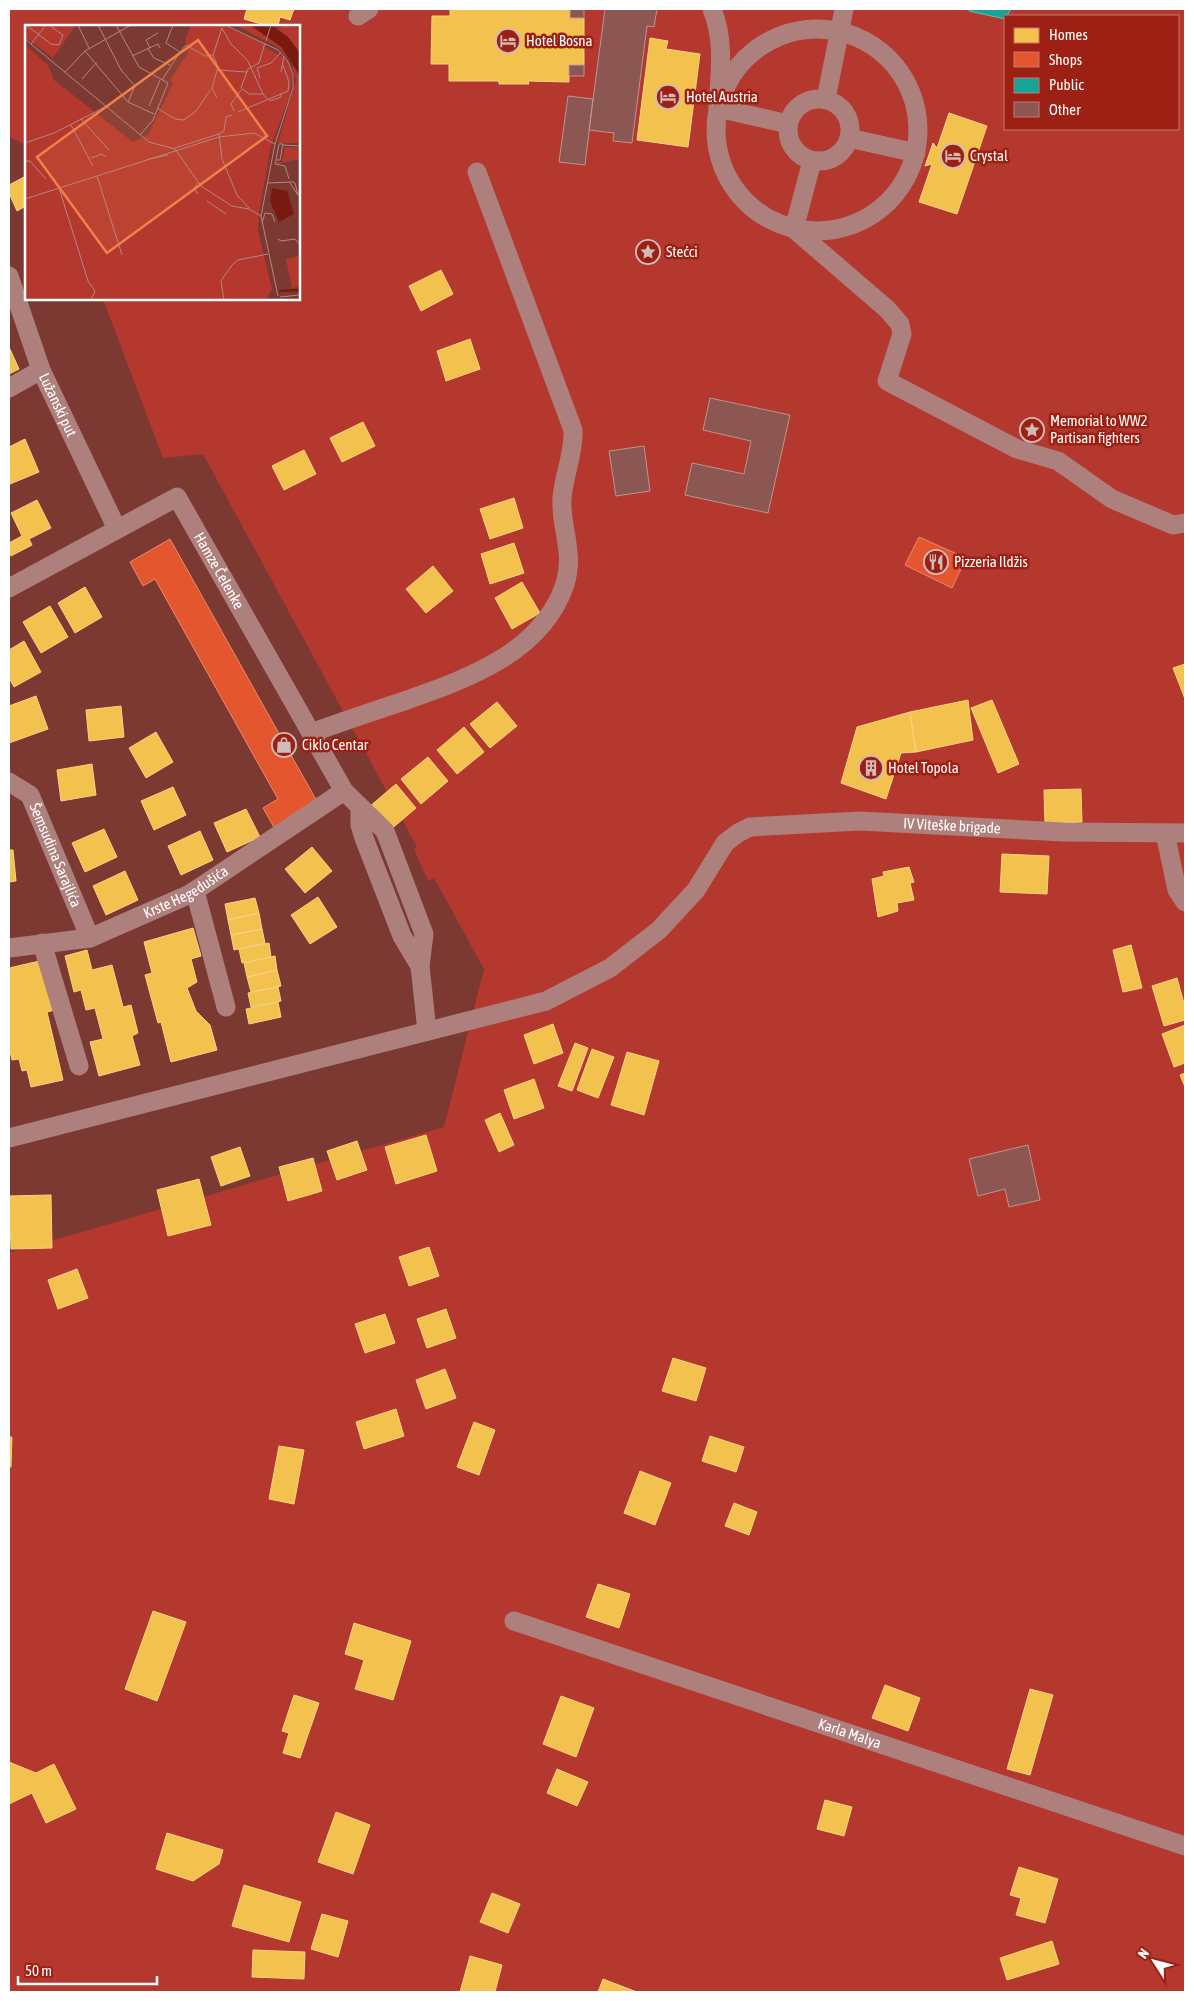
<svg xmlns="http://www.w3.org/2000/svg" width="1194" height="2001" viewBox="0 0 1194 2001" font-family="'Asap Condensed',sans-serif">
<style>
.green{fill:#b4382e;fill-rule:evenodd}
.homes{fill:#f2c14e;stroke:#f6d483}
.shops{fill:#e4572e;stroke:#ec896d}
.public{fill:#17a398;stroke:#5dbfb7}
.building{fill:#8c5752;stroke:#bb9591}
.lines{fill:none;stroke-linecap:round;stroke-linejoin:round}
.street{stroke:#ae807d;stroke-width:19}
.labels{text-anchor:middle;stroke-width:5;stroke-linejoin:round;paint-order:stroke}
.poi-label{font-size:15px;fill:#fff;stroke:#9c2013;text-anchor:start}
.street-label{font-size:15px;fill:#fff;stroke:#9c2013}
.inset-river{fill:none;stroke:#781a0f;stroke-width:2.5}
.inset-road{fill:none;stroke:#b08884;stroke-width:1}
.view{fill:#ee8249;fill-opacity:0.15;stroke:#ee8249;stroke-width:2.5}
.inset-edge{fill:none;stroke:#fff;stroke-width:2.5}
</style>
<rect width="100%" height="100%" fill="#7c3932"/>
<path class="green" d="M9,9H1185V1992H9V1253L444,1127L484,969L434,878L428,881L414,849L417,847L203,454L163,458L103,299H299V26H26V145L9,137ZM1005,16H1178V129H1005Z"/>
<path class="homes" d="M247,9H294L290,20L280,17L278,26H268L244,19Z
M450,9H570V18H584V65H569V82L528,81L529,84H499V81H449V64H431L432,16H450Z
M650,38L668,41L666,49L700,54L688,147L637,140Z
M949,113L987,126L957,214L919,202L932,164L925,166L933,143L937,148Z
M26,176V206L17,211L9,193V185Z
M441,270L453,294L421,311L409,286Z
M470,339L480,369L446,381L437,351Z
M9,347L19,369L9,374Z
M363,422L375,446L342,462L330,438Z
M25,439L39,472L10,484L9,447Z
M304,450L316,474L284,490L272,466Z
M514,498L523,528L490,539L480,509Z
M37,500L51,528L29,539L32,545L11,556L9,543L22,536L11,513Z
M514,543L524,573L490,584L481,554Z
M433,566L453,591L426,613L406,589Z
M522,582L540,613L512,629L495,598Z
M85,587L102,617L75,633L58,603Z
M50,606L68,637L41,653L23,622Z
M24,641L41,672L14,687L9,678V650Z
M1185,664V699L1173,668Z
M36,696L48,729L9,743V706Z
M968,700L973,740L916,752L910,712Z
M992,700L1019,764L998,773L971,708Z
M497,702L517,726L490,748L470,724Z
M121,706L124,737L89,741L86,710Z
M910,712L916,752L901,753L886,799L841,783L857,727Z
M464,727L484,752L457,774L437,750Z
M156,732L173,762L146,778L129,748Z
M428,757L448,781L421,804L401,779Z
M92,764L96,795L61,801L57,770Z
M396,784L416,808L389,831L369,807Z
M173,787L186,815L154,830L141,801Z
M1081,789L1082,822L1045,824L1044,790Z
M246,809L260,837L227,852L214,823Z
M104,829L117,857L85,872L72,843Z
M200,831L213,860L181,875L168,846Z
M312,847L332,871L305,893L285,869Z
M9,850H13L16,881L9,882Z
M1002,854L1049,856L1047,894L1000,892Z
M909,867L914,882L910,883L914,900L897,903L898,911L878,917L872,879L884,876L883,872Z
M125,871L138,900L106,915L93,886Z
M318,897L337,927L310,944L291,915Z
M255,898L259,913L228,920L225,904Z
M259,913L262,929L231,935L228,920Z
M193,928L201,956L191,959L197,982L187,988L196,1011L210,1025L217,1050L171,1062L161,1022L158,1023L145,975L152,973L144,942Z
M262,929L265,943L234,950L231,935Z
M269,943L271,957L242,963L239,949Z
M1131,945L1142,988L1123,992L1113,950Z
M87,950L92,970L112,965L123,1007L131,1005L138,1033L132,1036L140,1065L99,1076L90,1042L103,1039L95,1008L86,1010L81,990L74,992L65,956Z
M275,956L277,970L247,977L244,963Z
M44,960L55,1010L47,1012L63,1080L31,1087L27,1070L22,1071L19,1059L12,1060L9,1047V968Z
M277,970L281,986L251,992L247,977Z
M1177,978L1185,1007V1020L1164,1026L1152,986Z
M278,987L281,1001L251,1007L248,993Z
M278,1002L281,1017L249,1024L246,1009Z
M553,1024L563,1053L534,1064L524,1035Z
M1185,1025V1063L1174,1067L1162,1034Z
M575,1043L588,1048L572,1091L558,1086Z
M592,1049L614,1057L598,1098L577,1090Z
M627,1052L659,1061L644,1115L611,1105Z
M1185,1073V1087L1180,1075Z
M534,1079L544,1108L514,1119L504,1090Z
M500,1113L514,1145L499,1152L485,1120Z
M426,1135L437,1171L396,1184L385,1147Z
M357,1141L367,1170L337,1180L327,1151Z
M240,1147L250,1176L221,1186L211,1157Z
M313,1158L322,1191L288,1201L279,1167Z
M199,1179L211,1225L168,1236L157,1190Z
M51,1195L52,1248L11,1249L9,1196Z
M429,1247L439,1276L409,1286L399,1257Z
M77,1269L88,1298L58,1309L48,1280Z
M446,1309L456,1338L427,1348L417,1319Z
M385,1314L395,1343L365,1353L355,1324Z
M673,1358L706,1368L696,1401L662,1391Z
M445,1369L456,1398L426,1409L416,1380Z
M396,1409L404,1436L364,1449L356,1422Z
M474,1422L495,1430L479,1475L457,1467Z
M710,1436L744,1447L736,1472L702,1461Z
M9,1437H12L11,1467H9Z
M279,1446L304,1450L294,1504L269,1499Z
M640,1471L671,1483L655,1525L624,1513Z
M734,1503L757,1512L749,1535L725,1526Z
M598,1584L630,1594L619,1628L586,1617Z
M153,1611L186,1622L157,1701L125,1689Z
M354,1623L411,1641L393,1700L355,1689L364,1660L345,1654Z
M885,1685L920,1698L908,1731L872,1718Z
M1030,1689L1053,1695L1030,1775L1007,1769Z
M294,1695L319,1703L300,1758L283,1753L289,1733L282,1731Z
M561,1696L594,1708L576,1757L543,1744Z
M9,1762L36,1773L54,1764L76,1809L46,1823L32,1793L9,1804Z
M557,1769L588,1782L577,1806L547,1793Z
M825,1800L852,1807L844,1836L817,1829Z
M336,1812L370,1825L353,1874L318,1862Z
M167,1833L223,1850L219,1864L193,1881L156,1869Z
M1019,1867L1058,1879L1045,1923L1016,1915L1021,1898L1010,1895Z
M244,1885L301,1902L289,1942L232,1926Z
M492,1893L520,1904L508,1933L480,1922Z
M322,1914L348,1921L338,1957L311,1949Z
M1052,1941L1059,1964L1007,1980L1000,1958Z
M253,1950L305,1952L304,1979L252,1977Z
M470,1956L502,1965L495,1992H460Z
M603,1979L637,1992H598Z"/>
<path class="shops" d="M919,537L966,558L952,588L905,565Z
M170,539L319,805L275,829L263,808L278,799L155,579L143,586L130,562Z"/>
<path class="public" d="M969,9H1011L1005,19L969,11Z"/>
<path class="building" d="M570,9H584V18H570Z
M605,9H657L654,27L647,26L632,143L613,141L614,133L589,130Z
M569,65H584V76H569Z
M568,96L593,99L585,165L559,162Z
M710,398L790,415L768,513L685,495L692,463L744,474L751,441L703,430Z
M644,446L650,491L616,496L609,451Z
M1028,1145L1040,1200L1009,1207L1005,1189L978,1196L969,1159Z"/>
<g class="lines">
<g class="street">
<path d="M712,9C725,41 720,74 718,108L788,124"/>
<path d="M358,16L369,9"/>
<circle cx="817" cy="130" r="101"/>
<circle cx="819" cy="130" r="31"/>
<path d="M826,99L844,9"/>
<path d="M849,138L916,153"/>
<path d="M812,161L794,229L887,309L900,324L902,334L887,381L1017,449L1058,461L1112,499L1173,525L1185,523"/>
<path id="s1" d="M9,276L41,370L117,529"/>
<path d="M9,388L41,370"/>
<path id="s2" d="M9,588L177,497L344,791L385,831L424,934L420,966L427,1031"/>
<path d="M311,733C341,722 371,712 401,702C464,680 542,654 565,584C575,552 560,527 562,498C564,474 574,454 573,430L477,172"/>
<path id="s3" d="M9,782L30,795L90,938"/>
<path d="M360,807V825L364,838L402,936L420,966"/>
<path d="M1165,833L1177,890L1185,902"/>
<path d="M195,891L226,1007"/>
<path d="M42,943L79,1066"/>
<path id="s4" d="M9,948L90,938L190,894L344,791"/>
<path id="s5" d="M9,1138L546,1001L610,968L659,930L696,890L725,843L738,833L750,827L860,821L1063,832L1185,833"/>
<path id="s6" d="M514,1621L1185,1846"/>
</g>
</g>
<defs>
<symbol id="hotel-ring" viewBox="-11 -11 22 22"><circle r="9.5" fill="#9c2013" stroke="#d1bab7" stroke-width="1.5"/><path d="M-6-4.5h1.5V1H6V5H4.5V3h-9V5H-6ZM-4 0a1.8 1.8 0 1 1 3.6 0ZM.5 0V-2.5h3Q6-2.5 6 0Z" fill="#d1bab7"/></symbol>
<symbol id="sight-ring" viewBox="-11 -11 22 22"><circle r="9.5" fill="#9c2013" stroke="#d1bab7" stroke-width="1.5"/><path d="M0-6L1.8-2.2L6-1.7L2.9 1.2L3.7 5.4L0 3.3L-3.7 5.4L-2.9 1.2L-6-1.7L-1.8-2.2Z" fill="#d1bab7"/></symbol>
<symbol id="restaurant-ring" viewBox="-11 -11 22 22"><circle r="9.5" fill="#9c2013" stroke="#d1bab7" stroke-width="1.5"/><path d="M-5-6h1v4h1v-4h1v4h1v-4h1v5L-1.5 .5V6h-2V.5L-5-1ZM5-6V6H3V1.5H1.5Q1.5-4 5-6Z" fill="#d1bab7"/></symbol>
<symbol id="shop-ring" viewBox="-11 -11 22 22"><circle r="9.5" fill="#9c2013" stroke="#d1bab7" stroke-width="1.5"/><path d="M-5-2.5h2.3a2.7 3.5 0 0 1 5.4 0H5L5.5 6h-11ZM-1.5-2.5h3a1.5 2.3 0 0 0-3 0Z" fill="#d1bab7"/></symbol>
<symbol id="building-ring" viewBox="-11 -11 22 22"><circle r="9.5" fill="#9c2013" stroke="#d1bab7" stroke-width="1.5"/><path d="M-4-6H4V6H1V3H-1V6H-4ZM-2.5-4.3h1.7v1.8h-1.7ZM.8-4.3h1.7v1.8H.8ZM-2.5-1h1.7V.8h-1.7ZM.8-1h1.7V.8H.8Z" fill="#d1bab7"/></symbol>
</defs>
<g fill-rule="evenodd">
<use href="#hotel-ring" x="494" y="27" width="28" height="28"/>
<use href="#hotel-ring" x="654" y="83" width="28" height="28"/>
<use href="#hotel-ring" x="939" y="142" width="28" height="28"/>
<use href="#sight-ring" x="634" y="238" width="28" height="28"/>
<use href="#sight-ring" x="1018" y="416" width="28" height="28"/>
<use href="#restaurant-ring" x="922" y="548" width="28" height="28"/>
<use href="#shop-ring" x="270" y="731" width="28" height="28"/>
<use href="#building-ring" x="857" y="754" width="28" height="28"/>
</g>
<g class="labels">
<g class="poi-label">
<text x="526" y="46">Hotel Bosna</text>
<text x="686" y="102">Hotel Austria</text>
<text x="970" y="161">Crystal</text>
<text x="666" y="257">Stećci</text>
<text x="1050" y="426">Memorial to WW2<tspan x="1050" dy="17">Partisan fighters</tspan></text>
<text x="954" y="567">Pizzeria Ildžis</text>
<text x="302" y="750">Ciklo Centar</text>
<text x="888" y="773">Hotel Topola</text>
</g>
<g class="street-label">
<text dy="5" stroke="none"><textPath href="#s1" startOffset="138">Lužanski put</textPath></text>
<text dy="5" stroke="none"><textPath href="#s2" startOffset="276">Hamze Čelenke</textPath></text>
<text dy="5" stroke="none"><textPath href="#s5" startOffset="1030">IV Viteške brigade</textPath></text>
<text dy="5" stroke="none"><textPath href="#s3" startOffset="90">Šemsudina Sarajlića</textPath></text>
<text dy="5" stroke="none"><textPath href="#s4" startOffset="188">Krste Hegedušića</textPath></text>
<text dy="5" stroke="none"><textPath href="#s6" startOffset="354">Karla Malya</textPath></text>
</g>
</g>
<g transform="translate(25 25)">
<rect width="275" height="275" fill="#7c3932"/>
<path d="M0,0H48L49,3L28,33L0,12ZM166,0H197L241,19L240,22L261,34L267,49L265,70L246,121L234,188L233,206L247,264L241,275H0V20L23,40L29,55L108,117L123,110L148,58L145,55L163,28L160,15ZM210,0L230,2L243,10L241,16ZM259,0H268L275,5V28L252,4ZM244,11L261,26L275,51V118H253L271,55L266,37L253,22L242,16ZM260,122L275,123V134L252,139V137H257ZM275,231V261L267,263L261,234Z" fill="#b4382e"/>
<path d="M225,0H247L263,12L275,28V51L256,22ZM247,163L262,166L269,189L254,197L245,176Z" fill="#781a0f"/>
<path class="inset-river" d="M254,266L275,265"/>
<path class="inset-road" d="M1,0L26,19L34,20L38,10L24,0M53,0L64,23M73,0L96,45L110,61L103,77M91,0L114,42L143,58L128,95L115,110M200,0L253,25L262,35L268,49V63L250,119L236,191L253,271M197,3L206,19L223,36L238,69M0,14L124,117L150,124L176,161L207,181L224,184L236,191M241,16L246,0M240,18L234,38L223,44L216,63L224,69H238L242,74M6,19L21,0M125,23L121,15L133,8M123,24L129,33L145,40M60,26L103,77L129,89M155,27L161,20L180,31L188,30M107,31L133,19L135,23M192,45L222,47M40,47L60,26L106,0M256,47L259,31M235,53L232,43L246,38L256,27M57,54L72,37M137,55L155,27L141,18L148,0M192,73L187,63L193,42L188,30L197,3M244,74L245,76L256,72V69M124,81L135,55M132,83L150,94L159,95L171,86L186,64M209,86L206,79L216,65M213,87L263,66L264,57L258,40M207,90L201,92L199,106L194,109L197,134L212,170L224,183M56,94L84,125M46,100L68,141M0,118L29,108L80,82M258,120L275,121M150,123L194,109M66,133L77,129L81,132M124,134L143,130M251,135H255L258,119H254L251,135L250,139L260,141L264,154M0,136H5L21,154M72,151L97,230M242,158L268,157L270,158L273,170L265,158M34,163L63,256L70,266L66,275M173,169L169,163L174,157M0,174L194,112L229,108L250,119M182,176L201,189M237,198L240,188L247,189L250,197M253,214L256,216L270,214L275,220M255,272L275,270M199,275L196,256L207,240L213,235L243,229"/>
<path class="view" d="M173,15L242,111L82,228L12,132Z"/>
<rect width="275" height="275" class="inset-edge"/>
</g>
<rect width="1194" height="2001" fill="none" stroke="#ffffff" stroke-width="20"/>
<rect x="1004" y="15" width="175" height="115" fill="#9c2013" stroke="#c47971"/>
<rect x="1014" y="28" width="25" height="15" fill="#f2c14e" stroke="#c47971"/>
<text x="1049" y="40" font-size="15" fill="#ffffff">Homes</text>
<rect x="1014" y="52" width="25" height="15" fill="#e4572e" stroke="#c47971"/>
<text x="1049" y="65" font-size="15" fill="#ffffff">Shops</text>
<rect x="1014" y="78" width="25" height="15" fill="#17a398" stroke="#c47971"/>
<text x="1049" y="90" font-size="15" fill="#ffffff">Public</text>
<rect x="1014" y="102" width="25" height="15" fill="#8c5752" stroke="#c47971"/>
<text x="1049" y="115" font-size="15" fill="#ffffff">Other</text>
<g transform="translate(1154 1961) rotate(306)" stroke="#9c2013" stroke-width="4" paint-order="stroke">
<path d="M0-4L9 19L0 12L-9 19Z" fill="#ffffff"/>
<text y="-8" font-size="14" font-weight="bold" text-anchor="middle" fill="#ffffff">N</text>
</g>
<path d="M18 1976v8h139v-8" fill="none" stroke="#ffffff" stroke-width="2.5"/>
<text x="25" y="1976" font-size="15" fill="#ffffff" stroke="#9c2013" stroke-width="4" paint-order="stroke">50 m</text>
</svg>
